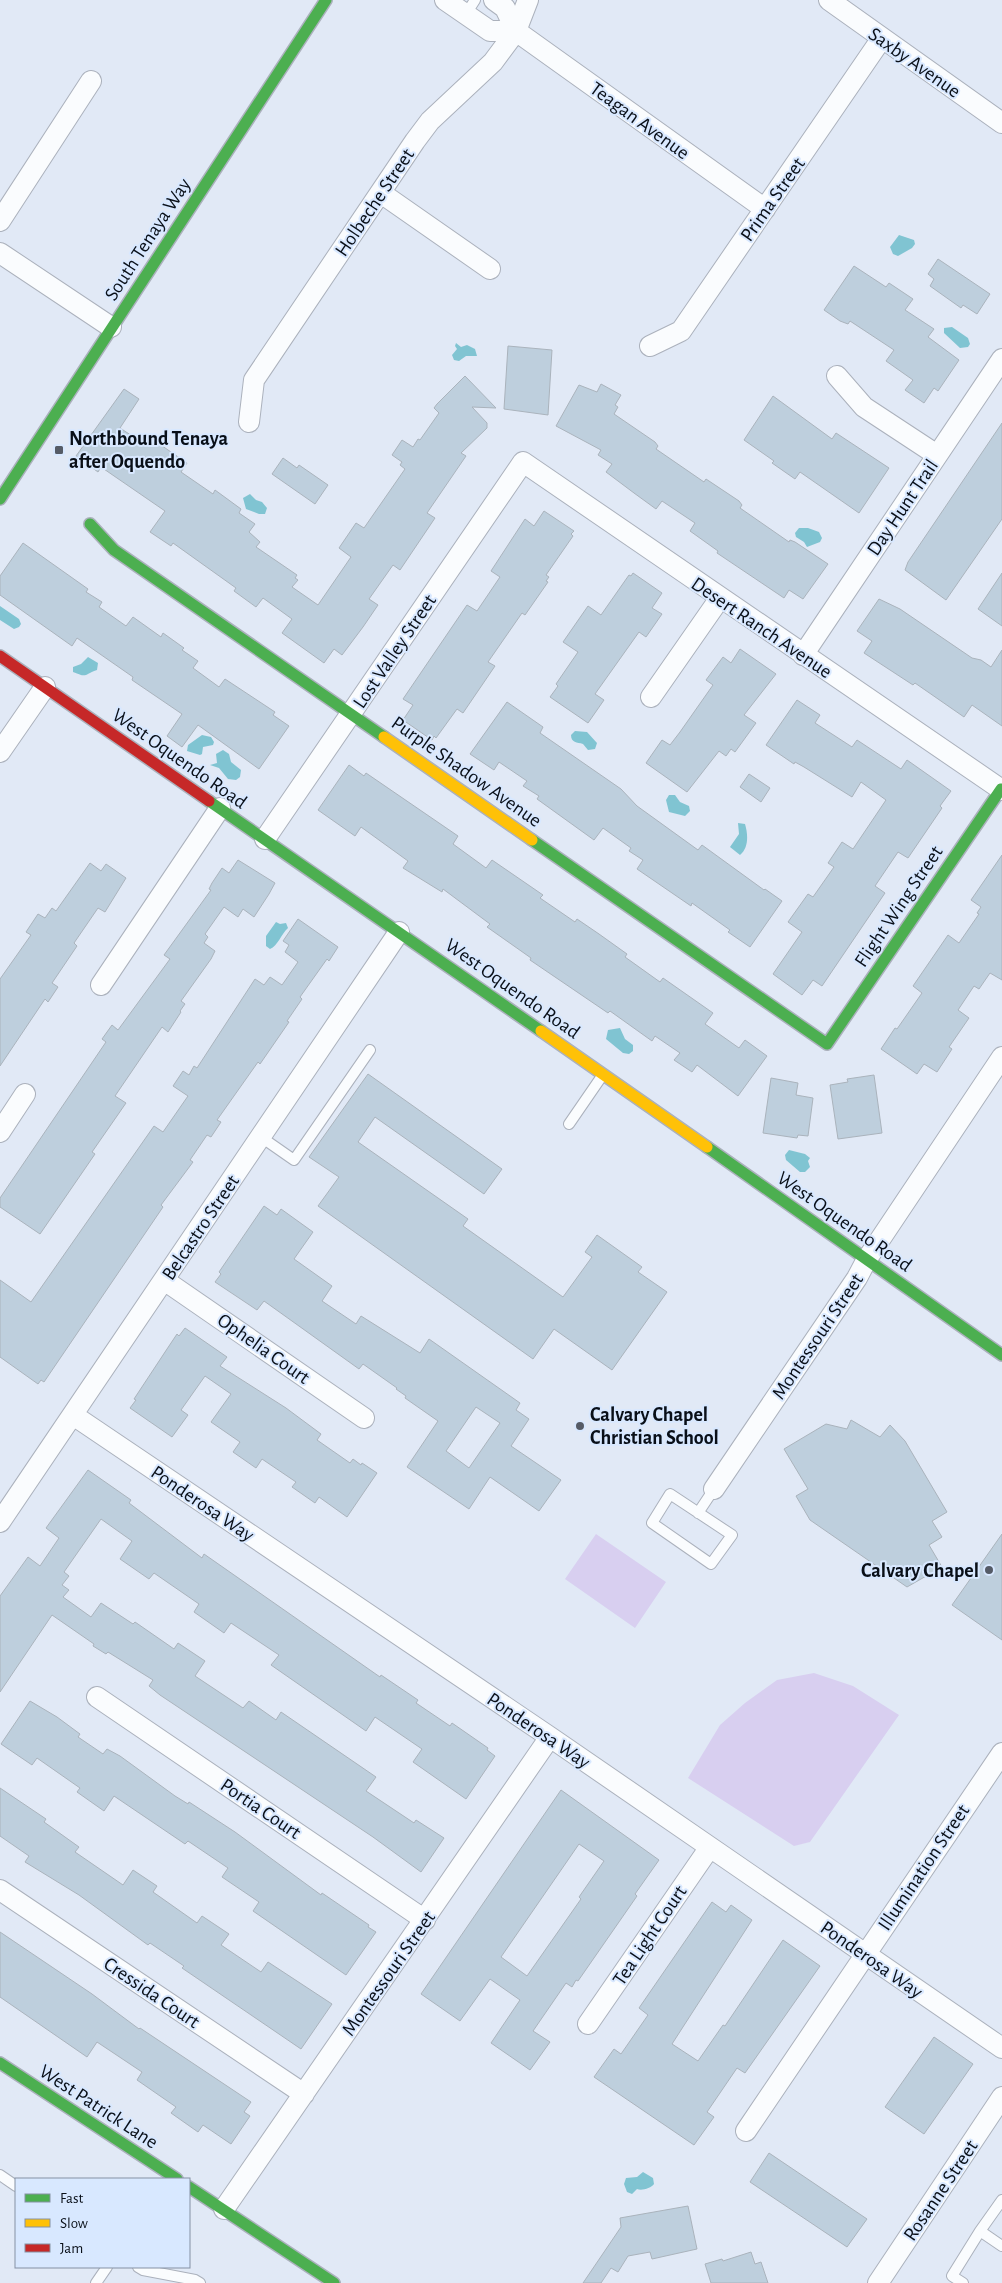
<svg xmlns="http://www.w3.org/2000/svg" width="1002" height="2283" viewBox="0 0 1002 2283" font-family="'Alegreya Sans',sans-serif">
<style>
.green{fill:#d8cff0}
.water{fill:#80c4d2}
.building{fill:#becfdd;stroke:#aab3bc;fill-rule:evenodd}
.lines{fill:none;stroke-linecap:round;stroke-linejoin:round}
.lane-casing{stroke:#abb1bc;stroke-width:12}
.street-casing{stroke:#abb1bc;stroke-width:22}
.fast-casing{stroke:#abb1bc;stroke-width:14}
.slow-casing{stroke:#abb1bc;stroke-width:14}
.jam-casing{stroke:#abb1bc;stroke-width:14}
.lane{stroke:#fafcfe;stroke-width:10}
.street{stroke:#fafcfe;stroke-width:20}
.fast{stroke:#4caf50;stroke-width:11}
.slow{stroke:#ffc107;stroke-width:11}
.jam{stroke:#c62828;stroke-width:11}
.poi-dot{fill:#555b66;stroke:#d8e8ff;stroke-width:2}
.labels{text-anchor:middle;stroke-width:4;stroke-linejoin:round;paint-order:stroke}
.street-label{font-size:20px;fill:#090f18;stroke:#d8e8ff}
.poi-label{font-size:20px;font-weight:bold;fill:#090f18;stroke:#d8e8ff;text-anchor:start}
</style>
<rect width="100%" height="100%" fill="#e1e9f6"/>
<path class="green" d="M596,1534L666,1582L635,1628L565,1579Z
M814,1673L853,1686L899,1715L810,1842L794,1846L688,1778L720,1725L745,1703L777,1680Z"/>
<path class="water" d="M899,235L914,240L915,244L912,248L898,256L893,254L890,247Z
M952,327L968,338L970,344L968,347L960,348L944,333V328Z
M456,343L461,347L467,345L475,349L477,356H466L459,361L454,360L452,355L457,349L455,346Z
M250,494L256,500L262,502L267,508L265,514H259L246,509L243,498Z
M799,528H808L819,532L822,538L820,542L807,547L804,542L796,537L795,533Z
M0,606L19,619L21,624L19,627L14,629L0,620Z
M88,657L98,663L97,670C83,675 88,678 73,672V667L81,664Z
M575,731L587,732L597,743L595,749L588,750L583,744C577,742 571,743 571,735Z
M202,735L211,737L214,742L213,745L203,747L202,754L200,755L187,751L188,745Z
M223,750L229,754L231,762L241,770L240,777L236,780L228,779L219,768L210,765L217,763L216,754Z
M669,795H675L680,802L689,806L690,811L685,816L669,812L666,800Z
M738,823L745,824C748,834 749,848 740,855L730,847L739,834Z
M276,922L280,924L286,923L288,928C281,934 278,946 270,949L266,946V936Z
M620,1028L625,1039L633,1045V1051L629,1054L623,1053L606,1039L608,1030Z
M789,1150L805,1154L810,1158L808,1161L810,1167L805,1172H800L786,1160L785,1155Z
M643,2172L653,2178L654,2184C651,2188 642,2191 637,2189L632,2194L627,2192L624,2184L626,2178L637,2177Z"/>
<path class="building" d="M938,259L990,294L977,314L963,305L961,308L930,286L934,279L928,274Z
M854,266L886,287L889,283L913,299L905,310L934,329L928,337L959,360L938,391L934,388L924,403L905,390L913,380L886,361L894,350L850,321L848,324L840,321L824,310Z
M508,346L552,350L548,415L504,409Z
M465,376L496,408L472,407L487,423V428L461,453L466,456L427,513L435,518L400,570L393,565L369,599L378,605L363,627L342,655L334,649L324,663L282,633L292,619L263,598L256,607L234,591L236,588L173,543L171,546L150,532L165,511L101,467L98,472L76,456L124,389L139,399L120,428L146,445L150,439L155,441L187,463L181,472L213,494L215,490L241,509L239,513L255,524L249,532L260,542L256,547L297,575L295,578L298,580L292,587L318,605L351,557L339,548L356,523L364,528L405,469L400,465L402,462L392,455L402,440L413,447L418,439L420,440L439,413L434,408L437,404Z
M601,384L621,395L615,405L618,407L614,414L655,442L658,446L656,449L704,482L706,479L739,501L742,505L740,508L789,542L790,540L795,542L828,564L803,599L789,590L784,598L717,553L718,551L690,531L695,523L662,501L656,509L634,493L606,472L612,464L598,455L601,450L556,426L579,385L597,392Z
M773,396L832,439L836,433L889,468L859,513L800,472L795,479L772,463L774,461L744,440Z
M1002,423V519L946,600L905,570L908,562Z
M283,458L297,468L299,465L328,485L315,504L272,474Z
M544,511L574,531L571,534L573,536L546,575L549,577L546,581L548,582L525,615L522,613L488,662L495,666L463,713L457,709L436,738L434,736L432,740L403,720L413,705L403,699L467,605L477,611L500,577L491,571L525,519L534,526Z
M23,543L88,589L86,592L102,602L99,607L126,626L133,617L161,637L163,633L184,648L182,650L198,661L193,668L219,687L225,679L275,712L273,715L289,726L259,769L198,725L182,747L167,736L182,714L132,680L133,677L77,638L72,646L0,595V576Z
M633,573L662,593L652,608L662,614L646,637L639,632L595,694L604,700L588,723L550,697L558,686L556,684L578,652L563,642L588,606L601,615L629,575L631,576Z
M1002,573V626L978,609Z
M879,599L900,609L972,658L981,660L991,667L1002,650V726L972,705L964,717L915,683L913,685L864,653L872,641L857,631Z
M740,649L776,674L744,715L756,723L735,752L731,749L726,756L719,751L687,792L646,763L662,740L670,745L680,732L713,685L706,680L723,657L731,663Z
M797,700L820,715L815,723L852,747L857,740L901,769L907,760L951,791L940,806L942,808L908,858L898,852L875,886L885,893L822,986L813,980L802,995L773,974L802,932L788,922L808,894L813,897L834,867L828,863L842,842L853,849L886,800L861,782L852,797L804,767L795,762L794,764L766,745Z
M507,702L543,727L540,733L621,789L637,806L698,850L702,845L764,890L765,889L782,901L750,947L728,932L730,930L692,903L691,906L637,869L643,860L629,851L631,848L603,828L594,840L537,799L539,796L523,786L527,781L499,762L494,770L470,754Z
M349,765L364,776L366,773L458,836L453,844L486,868L492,860L543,895L540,898L575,922L577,919L599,934L627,954L625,957L660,982L663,978L713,1013L705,1024L739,1048L745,1040L767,1056L738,1096L697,1065L692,1072L674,1060L680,1053L655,1036L652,1041L610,1011L608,1013L530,960L531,958L487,927L490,924L443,889L442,892L403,868L408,861L361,827L355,836L318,810Z
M749,774L770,788L761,802L740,787Z
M1002,855V980L990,973L979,989L974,986L958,1010L969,1018L949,1047L952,1049L937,1072L924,1064L917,1074L881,1049L895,1028L897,1029L922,993L913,986L948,935L959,943L979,914L977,913L981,907L971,900Z
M238,860L275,883L269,894L254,917L243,909L238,917L224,907L205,934L208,937L204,943L215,951L211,959L181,1001L185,1004L180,1011L181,1012L168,1032L162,1027L115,1096L126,1103L92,1152L95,1154L40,1234L0,1207V1198L106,1042L102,1039L112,1025L118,1030L170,959L164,955L211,890L209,889L212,883L222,868L229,873Z
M90,863L101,871L106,864L126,878L105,912L98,908L74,943L77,946L52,983L58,987L48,1002L45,999L0,1066V979L31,935L26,932L38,914L45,918L52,908L56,911Z
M298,919L338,947L329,961L327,959L300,997L302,999L287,1021L289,1022L260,1064L258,1062L217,1120L221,1122L211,1137L207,1135L190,1160L193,1162L161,1205L163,1207L44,1382L41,1380L38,1384L0,1357V1280L31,1302L154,1126L163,1132L188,1096L173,1086L183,1071L189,1075L194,1066L197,1068L255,979L264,985L270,977L282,985L298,962L285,952L289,945L283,941Z
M368,1074L502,1169L484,1194L375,1117L358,1142L468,1219L463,1226L563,1297L592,1257L585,1252L597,1235L642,1267L638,1272L667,1292L612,1370L554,1329L533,1359L318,1206L339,1177L309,1157Z
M874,1075L882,1133L838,1139L830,1085L848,1082L847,1079Z
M771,1078L798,1083L796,1095L813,1098L808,1136L798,1135L797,1138L763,1133Z
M264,1206L277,1215L281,1209L313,1232L294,1259L332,1286L322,1301L356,1324L361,1316L420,1353L429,1339L520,1403L516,1410L529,1419L511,1446L561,1480L539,1511L490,1477L469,1509L407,1467L438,1421L405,1398L406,1396L396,1389L397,1388L363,1364L359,1369L264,1301L257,1310L215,1282L221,1274L219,1272ZM476,1407L500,1423L469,1468L446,1451Z
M185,1328L227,1357L220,1366L286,1408L321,1434L317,1440L350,1463L353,1459L361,1465L362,1463L377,1473L347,1517L319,1497L315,1503L292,1487L296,1482L262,1459L256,1468L233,1452L240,1442L211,1422L231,1394L205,1376L181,1410L188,1415L172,1437L130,1408L136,1400L134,1399L167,1349L177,1334L179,1336Z
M851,1420L880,1437L890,1425L905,1441L947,1512L932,1521L942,1537L929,1545L942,1567L907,1587L810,1520L796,1496L808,1489L784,1449L826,1424L847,1429Z
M88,1470L131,1500L129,1503L202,1558L204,1554L380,1677L381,1675L418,1700L416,1703L450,1726L452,1723L488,1748L487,1750L495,1756L466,1799L413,1762L422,1749L375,1717L366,1731L271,1665L279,1655L231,1623L224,1633L194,1612L199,1604L154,1573L149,1579L120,1559L132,1541L101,1519L64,1572L69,1576L62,1585L69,1590L63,1597L91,1617L101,1603L133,1624L135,1622L174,1649L178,1643L205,1661L195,1676L243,1708L249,1701L276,1720L281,1712L376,1777L366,1791L414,1823L416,1820L444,1838L421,1872L373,1837L160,1695L149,1686L153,1680L108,1652L106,1654L93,1646L94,1644L52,1615L0,1692V1596L28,1557L40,1566L59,1538L46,1528Z
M1002,1534V1640L952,1605Z
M30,1701L57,1717L80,1734L78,1737L103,1754L107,1749L120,1756L175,1796L188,1804L189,1802L235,1832L321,1895L322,1893L369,1925L368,1927L376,1932L346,1975L253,1911L259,1902L222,1877L228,1868L188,1841L185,1844L114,1796L104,1811L77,1792L80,1788L37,1758L32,1765L1,1744Z
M0,1788L46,1819L44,1822L79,1847L75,1852L123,1885L133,1870L157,1886L153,1892L197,1923L202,1916L229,1934L221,1945L261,1972L268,1962L332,2004L301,2049L182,1968L184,1966L150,1943L148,1945L79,1895L25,1862L29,1856L0,1836Z
M561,1790L659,1860L635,1894L637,1896L578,1981L576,1980L572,1987L566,1983L533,2031L550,2042L530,2070L491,2043L520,2000L490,1979L460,2021L421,1994ZM579,1844L604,1861L579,1897L581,1899L527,1976L501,1957Z
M712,1902L726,1912L731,1905L752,1920L672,2044L698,2061L723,2025L725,2026L783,1940L820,1966L745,2073L737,2068L707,2112L714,2117L694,2145L594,2077L614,2049L621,2054L648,2015L639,2008Z
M0,1932L92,1994L139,2029L140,2028L251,2102L244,2112L250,2116L231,2144L203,2125L198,2132L171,2113L176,2107L137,2080L142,2072L97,2042L87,2057L0,1997Z
M934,2037L973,2064L924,2134L885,2107Z
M769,2153L867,2219L847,2247L750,2182Z
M688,2206L697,2249L652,2259L650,2252L628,2256L618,2272L611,2268L601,2283H583L621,2227L620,2218Z
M751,2252L755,2264L761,2262L768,2283H711L705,2264L722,2259L723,2261Z"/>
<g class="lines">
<defs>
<path id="lane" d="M466,14L475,0
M569,1124L602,1076
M261,1137L294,1160L370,1050
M670,1494L732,1535L711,1564L652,1523Z
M698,1513L714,1489
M0,2175L16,2186
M1002,2200L980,2231L1002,2246
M138,2267L143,2270L195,2280L200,2283
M96,2283L107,2267
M963,2283L952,2276L980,2231"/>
<path id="street" d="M445,0L490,31H516
M494,0L505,8L516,31L765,209
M829,0L1002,123
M381,193L490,269
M0,221L91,81
M0,253L111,327
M650,346L681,331L882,38
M837,376L864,407L937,455
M249,422L254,380L415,141L430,121L493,62L516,31L528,0
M803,655L1002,359
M651,697L720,598
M0,752L45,687
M265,839L523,462L1002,790
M101,985L220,808
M0,1132L25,1094
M164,1280L364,1418
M73,1415L550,1737L1002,2048
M714,1489L857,1278L867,1259L1002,1057
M0,1522L399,932
M97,1697L425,1920
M0,1890L304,2094
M588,2024L710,1847
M746,2131L1002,1753
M224,2209L550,1737
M878,2283L1002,2097"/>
<path id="fast" d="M0,499L326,0
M90,524L114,550L384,737
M209,801L541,1031
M532,840L827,1044L1001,789
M707,1147L1002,1355
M0,2063L177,2179
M189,2187L334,2283"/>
<path id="slow" d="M384,737L532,840
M541,1031L707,1147"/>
<path id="jam" d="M0,656L209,801"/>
</defs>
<use href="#lane" class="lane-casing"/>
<use href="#street" class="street-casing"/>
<use href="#fast" class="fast-casing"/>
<use href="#slow" class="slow-casing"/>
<use href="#jam" class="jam-casing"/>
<use href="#lane" class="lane"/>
<use href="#street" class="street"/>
<use href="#fast" class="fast"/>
<use href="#slow" class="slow"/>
<use href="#jam" class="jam"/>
</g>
<g class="poi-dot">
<rect x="54" y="445" width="10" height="10" rx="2.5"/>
<circle cx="580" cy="1426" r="5"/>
<circle cx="989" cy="1570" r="5"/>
</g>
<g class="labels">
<g class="street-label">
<text transform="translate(915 62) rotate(35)" y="7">Saxby Avenue</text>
<text transform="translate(640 120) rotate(36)" y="7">Teagan Avenue</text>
<text transform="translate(772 199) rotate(-55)" y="7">Prima Street</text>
<text transform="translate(374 202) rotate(-56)" y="7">Holbeche Street</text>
<text transform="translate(147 239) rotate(-57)" y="7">South Tenaya Way</text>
<text transform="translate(902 507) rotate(-56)" y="7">Day Hunt Trail</text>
<text transform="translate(762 627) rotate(34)" y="7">Desert Ranch Avenue</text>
<text transform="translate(394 651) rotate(-56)" y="7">Lost Valley Street</text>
<text transform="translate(180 758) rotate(35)" y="7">West Oquendo Road</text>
<text transform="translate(467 771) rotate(35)" y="7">Purple Shadow Avenue</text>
<text transform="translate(898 906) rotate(-56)" y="7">Flight Wing Street</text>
<text transform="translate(513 988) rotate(35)" y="7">West Oquendo Road</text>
<text transform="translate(845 1221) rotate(35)" y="7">West Oquendo Road</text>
<text transform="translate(200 1227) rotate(-56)" y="7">Belcastro Street</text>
<text transform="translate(817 1336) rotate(-56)" y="7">Montessouri Street</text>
<text transform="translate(264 1348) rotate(35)" y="7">Ophelia Court</text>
<text transform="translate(203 1503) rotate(34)" y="7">Ponderosa Way</text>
<text transform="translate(539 1730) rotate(34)" y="7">Ponderosa Way</text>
<text transform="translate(261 1808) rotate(34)" y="7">Portia Court</text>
<text transform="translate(923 1867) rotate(-56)" y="7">Illumination Street</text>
<text transform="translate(649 1935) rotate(-56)" y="7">Tea Light Court</text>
<text transform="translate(872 1959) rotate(35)" y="7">Ponderosa Way</text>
<text transform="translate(388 1973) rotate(-55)" y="7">Montessouri Street</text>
<text transform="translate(152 1992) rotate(34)" y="7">Cressida Court</text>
<text transform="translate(99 2106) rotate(33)" y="7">West Patrick Lane</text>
<text transform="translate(940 2190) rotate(-56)" y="7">Rosanne Street</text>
</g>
<g class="poi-label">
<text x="69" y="445">Northbound Tenaya<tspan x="69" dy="23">after Oquendo</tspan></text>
<text x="590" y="1421">Calvary Chapel<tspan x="590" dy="23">Christian School</tspan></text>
<text x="979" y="1577" text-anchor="end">Calvary Chapel</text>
</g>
</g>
<rect x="15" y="2178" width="175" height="90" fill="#d8e8ff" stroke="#8591a3"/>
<rect x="25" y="2194" width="25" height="8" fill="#4caf50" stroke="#8591a3"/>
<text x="60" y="2203" font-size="15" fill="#090f18">Fast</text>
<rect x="25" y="2219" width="25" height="8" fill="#ffc107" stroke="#8591a3"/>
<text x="60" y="2228" font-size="15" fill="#090f18">Slow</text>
<rect x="25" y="2244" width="25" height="8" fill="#c62828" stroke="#8591a3"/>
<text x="60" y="2253" font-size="15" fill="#090f18">Jam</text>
</svg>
